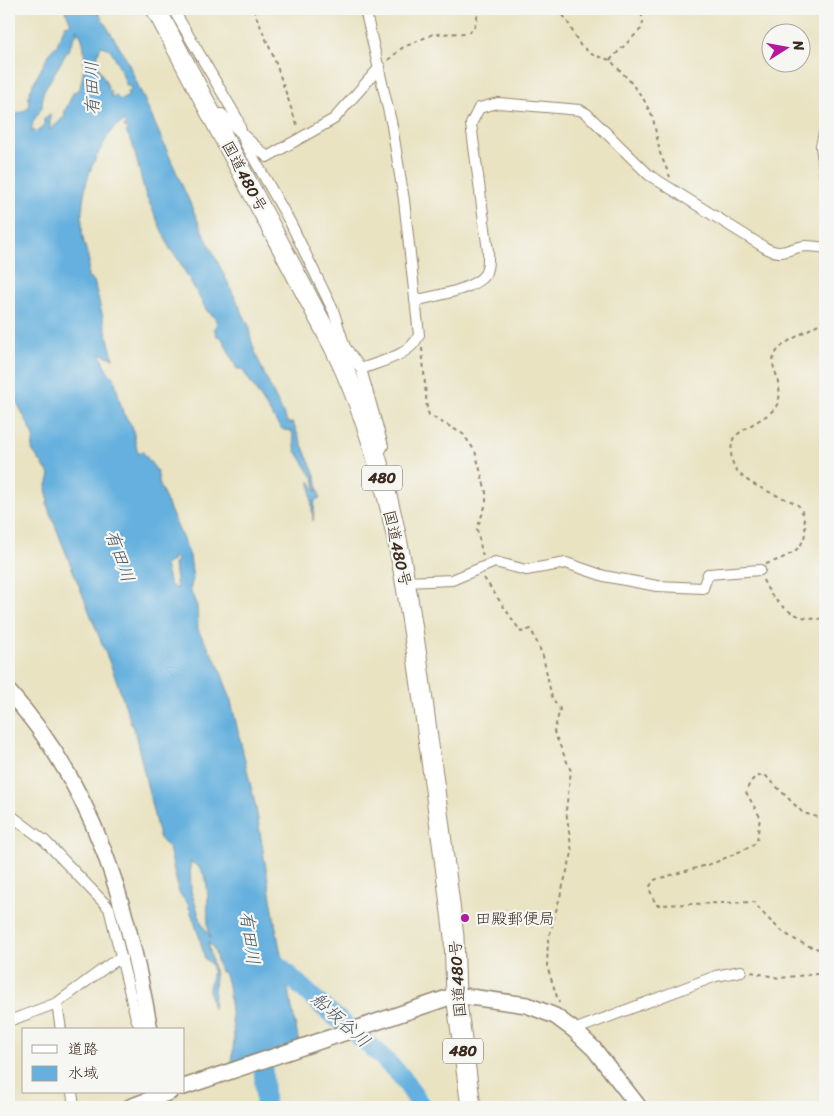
<svg xmlns="http://www.w3.org/2000/svg" width="834" height="1116" viewBox="0 0 834 1116" font-family="Sriracha,'Klee One',sans-serif">
<style>
.water{fill:#65b0de;stroke:#506d7e;fill-rule:evenodd}
.lines{fill:none;stroke-linecap:round;stroke-linejoin:round}
.river{stroke:#65b0de;stroke-width:19}
.street-casing{stroke:#928670;stroke-width:12}
.secondary-casing{stroke:#928670;stroke-width:18}
.highway-casing{stroke:#928670;stroke-width:21}
.path{stroke:#928670;stroke-width:2;stroke-dasharray:4 4;stroke-linecap:butt}
.street{stroke:#fff;stroke-width:10}
.secondary{stroke:#fff;stroke-width:15}
.highway{stroke:#fff;stroke-width:19}
.poi-dot{fill:#b5179e;stroke:#f6f6f2;stroke-width:2}
.labels{text-anchor:middle;stroke-width:4.5;stroke-linejoin:round;paint-order:stroke}
.shield{fill:#f6f6f2;stroke:#73675e;stroke-width:1}
.shield-label{font-size:15px;font-weight:bold;fill:#3b2a1e}
.street-label{font-size:16px;fill:#3b2a1e;stroke:#f6f6f2}
.poi-label{font-size:16px;fill:#3b2a1e;stroke:#f6f6f2;text-anchor:start}
.water-label{font-size:18px;font-style:italic;fill:#4a5961;stroke:#f6f6f2}
</style>
<rect width="100%" height="100%" fill="#f6f6f2"/>
<filter id="ink" filterUnits="userSpaceOnUse"><feTurbulence type="fractalNoise" baseFrequency=".02" numOctaves="2"/><feDisplacementMap in="SourceGraphic" scale="10" xChannelSelector="R" yChannelSelector="G"/><feConvolveMatrix kernelMatrix="1 2 1 2 8 2 1 2 1" color-interpolation-filters="sRGB"/></filter>
<filter id="wash" filterUnits="userSpaceOnUse"><feTurbulence type="fractalNoise" baseFrequency=".0096" numOctaves="4" result="noise"/><feDisplacementMap in="SourceGraphic" scale="20" xChannelSelector="R" yChannelSelector="G"/><feGaussianBlur stdDeviation="1.12" result="paint"/><feColorMatrix in="noise" values="0 0 0 0 0 0 0 0 0 0 0 0 0 0 0 0 0 1.4 0 .05"/><feComposite in="paint" operator="in"/></filter>
<g filter="url(#wash)">
<rect width="100%" height="100%" fill="#e9e3c2"/>
<path class="water" d="M65,9H96L126,58L201,228L250,328C246,341 280,407 288,423H293L316,478L320,498L315,500L313,521L310,481L317,493L314,479L296,451L292,431L284,430L279,426L242,369H237L222,338L217,336L214,328L217,326L215,317L207,311L178,259L170,249L145,193L132,142L126,132L128,129L124,127L126,124L124,122C110,127 109,135 102,147C85,175 82,196 82,228C82,240 87,251 89,262C89,267 87,272 88,278L94,281L113,358L100,354L107,371L114,378L123,413L132,426L138,454L142,451L157,471L160,486L190,556L193,579L190,590L197,606L198,630L218,664L230,697L256,808L277,934L300,1048L232,1063L234,1037L228,985L224,972H220L214,949L208,942L215,975L213,1009C212,1003 209,995 209,989C210,978 218,967 205,959L199,936L188,904L179,893L169,848L159,837L136,737L116,679L47,505L48,498L46,489L50,475L32,450L34,436L18,404L12,400L9,388V118L29,108V95L33,84L51,51L57,45L65,25L71,24ZM76,29C89,42 84,72 80,88L73,93L66,109L64,110L65,116L50,130V114L44,119V126L35,133L34,130L31,131L33,122L42,107L43,92L67,52L77,33ZM101,46L110,49L119,66L127,86H130L131,90L127,92L129,96L119,100L116,95L111,97V91L109,92C106,73 90,69 101,46ZM173,556L177,560L174,565L177,589L170,585L165,565L172,561ZM190,862C219,872 201,918 211,938L202,924L191,891Z"/>
<g class="lines">
<path class="river" d="M265,953L322,1006L374,1049L402,1077L422,1107
M262,1042L265,1107"/>
</g>
</g>
<g filter="url(#ink)">
<g class="lines">
<defs>
<path id="street" d="M173,9L237,118L245,143L290,222L333,310L345,347
M213,114H222C236,130 252,142 267,157L334,119L380,67
M825,129L821,146L825,177
M415,301C433,296 475,290 485,274C489,267 488,259 488,251L471,124L479,108L498,103L580,110L587,114L649,175L764,247C783,258 787,248 805,246C812,246 819,247 825,248
M334,347H345L361,369C381,361 410,356 419,335L404,200L392,126L365,9
M361,369L383,446L377,456
M406,582L452,580L495,562L526,570L566,563L604,576L657,586L703,588L708,574L760,570
M9,814L45,841L109,908L136,1018L141,1030
M57,1003L61,1030
M9,1021L57,1003L110,964L122,958
M574,1030L716,976L741,971
M72,1092L74,1107"/>
<path id="secondary" d="M9,692C95,787 128,906 150,1030
M184,1087L456,995L527,1005L555,1016L574,1030L594,1049L639,1107
M130,1107L170,1092"/>
<path id="highway" d="M156,9L334,347C390,462 409,590 425,716C435,789 445,863 454,937L456,995L471,1107"/>
</defs>
<use href="#street" class="street-casing"/>
<use href="#secondary" class="secondary-casing"/>
<use href="#highway" class="highway-casing"/>
<path class="path" d="M253,9L274,58L298,128
M524,9L561,13L566,19L580,45L593,55L610,60L628,79L643,98L653,118L660,153L670,177
M388,60L402,48L433,34L468,33C477,27 477,18 478,9
M610,60L641,29L643,23L641,9
M422,348L427,409L429,415L463,434L475,451L486,492V504L477,529L483,557
M766,564C786,557 808,551 805,524C804,518 803,511 799,506C793,501 785,499 778,496C750,483 722,473 734,437C769,409 792,417 772,362L777,351L784,344L825,320
M484,578L521,632L531,629L543,656L552,698L560,709L554,732L571,771L566,810L572,853L548,940L547,966L559,1003
M763,580C774,605 797,623 825,618
M825,819L803,813L765,775C753,776 750,781 746,792L760,817L757,841L752,846L714,863L654,880L649,888L656,905L754,902C771,925 796,946 825,950
M751,972L779,978L825,973"/>
<use href="#street" class="street"/>
<use href="#secondary" class="secondary"/>
<use href="#highway" class="highway"/>
</g>
</g>
<circle class="poi-dot" cx="465" cy="918" r="5"/>
<g class="labels">
<g class="shield">
<rect x="362" y="465.5" width="40" height="25" rx="4"/>
<rect x="443" y="1038.5" width="40" height="25" rx="4"/>
</g>
<g class="shield-label">
<text x="382" y="483">480</text>
<text x="463" y="1056">480</text>
</g>
<g class="street-label">
<text transform="translate(245 176) rotate(62)" y="6">国道480号</text>
<text transform="translate(398 548) rotate(77)" y="6">国道480号</text>
<text transform="translate(457 979) rotate(-94)" y="6">国道480号</text>
</g>
<g class="poi-label">
<text x="475" y="924">田殿郵便局</text>
</g>
<g class="water-label">
<text transform="translate(92 88) rotate(-91)" y="6">有田川</text>
<text transform="translate(120 556) rotate(71)" y="6">有田川</text>
<text transform="translate(250 938) rotate(82)" y="6">有田川</text>
<text transform="translate(341 1020) rotate(42)" y="6">船坂谷川</text>
</g>
</g>
<rect width="834" height="1116" fill="none" stroke="#f6f6f2" stroke-width="30"/>
<rect x="22" y="1028" width="162" height="65" fill="#f6f6f2" stroke="#aba49d"/>
<rect x="32" y="1045" width="25" height="8" fill="#ffffff" stroke="#aba49d"/>
<text x="68" y="1054" font-size="15" fill="#3b2a1e">道路</text>
<rect x="32" y="1066" width="25" height="15" fill="#65b0de" stroke="#aba49d"/>
<text x="68" y="1078" font-size="15" fill="#3b2a1e">水域</text>
<g transform="translate(786 48) rotate(79)"><circle r="24" fill="#f6f6f2" stroke="#aba49d"/>
<path d="M0-4L9 19L0 12L-9 19Z" fill="#b5179e"/>
<text y="-8" font-size="14" font-weight="bold" text-anchor="middle" fill="#3b2a1e">N</text>
</g>
</svg>
